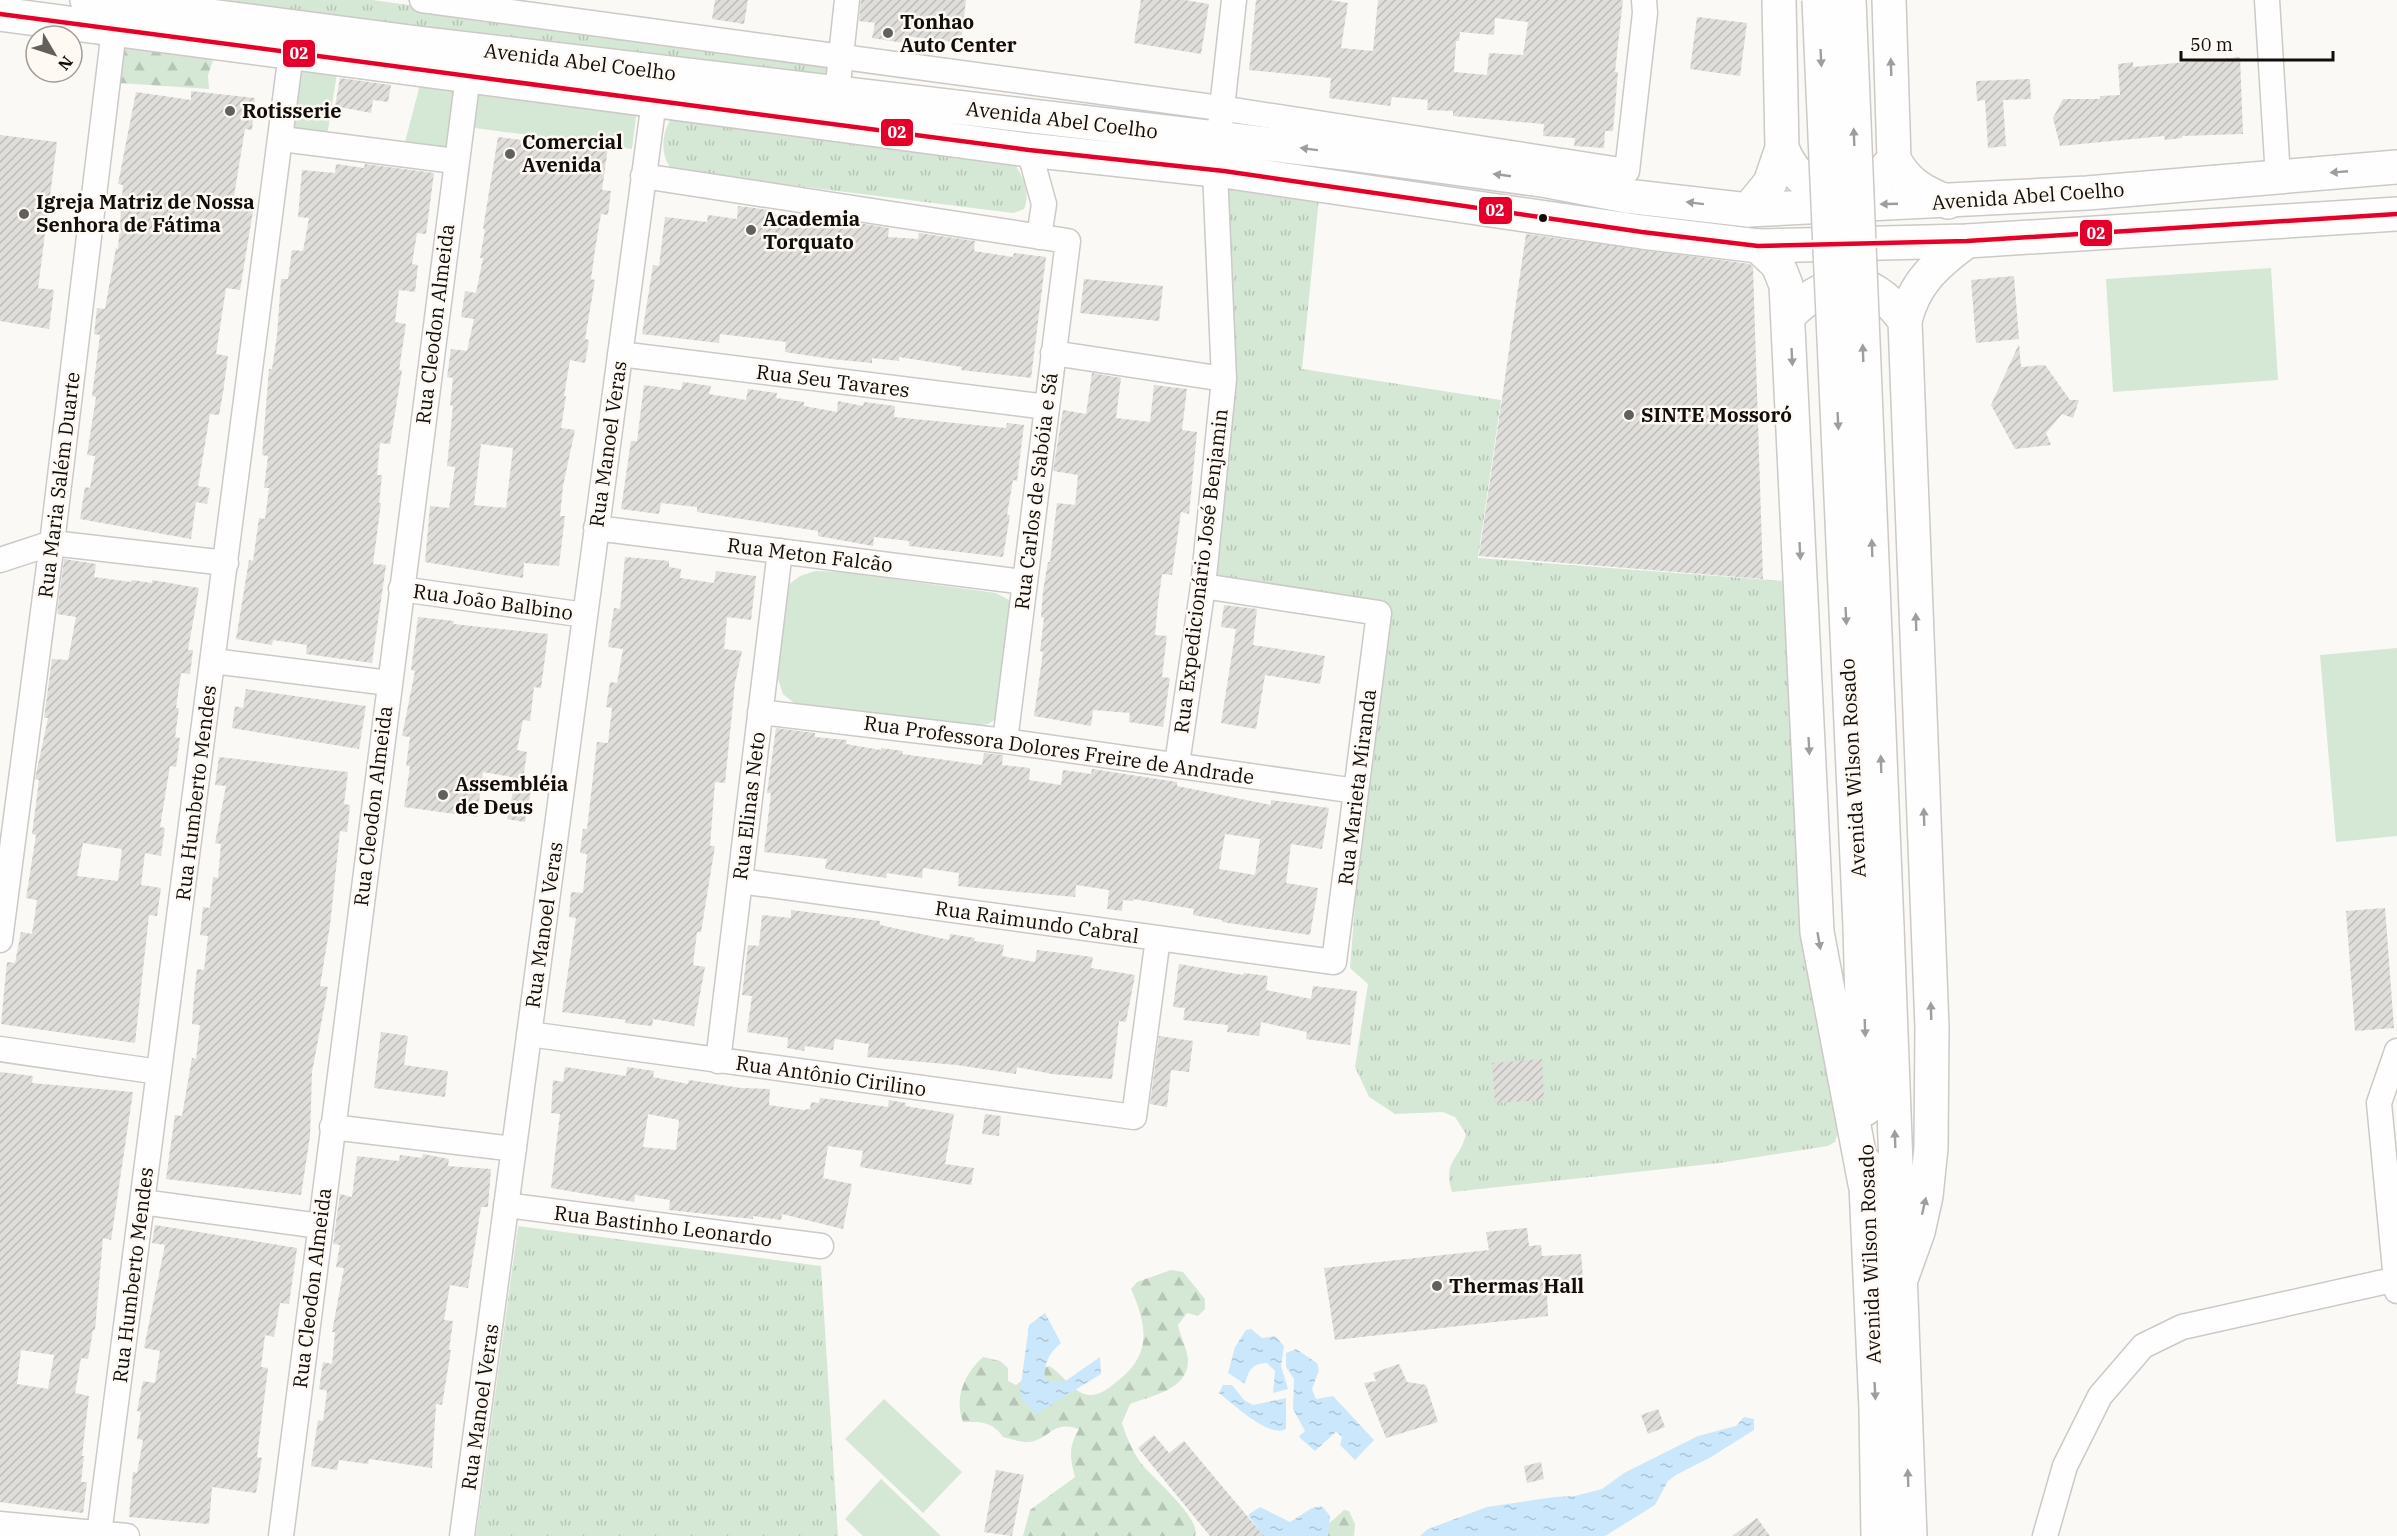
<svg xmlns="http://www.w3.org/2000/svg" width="2397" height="1536" viewBox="0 0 2397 1536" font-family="'IBM Plex Serif',serif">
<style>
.grass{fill:url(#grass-tufts)}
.forest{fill:url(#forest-firs)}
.green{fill:#d5e7d5}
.water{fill:url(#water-ripples)}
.building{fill:url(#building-hatch);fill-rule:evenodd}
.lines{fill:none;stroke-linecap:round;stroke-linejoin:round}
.street-casing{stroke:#ccc9c6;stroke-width:27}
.secondary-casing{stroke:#ccc9c6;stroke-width:36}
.highway-casing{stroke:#ccc9c6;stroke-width:36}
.street{stroke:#fefefe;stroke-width:24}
.secondary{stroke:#fefefe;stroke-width:33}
.highway{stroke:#fefefe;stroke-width:33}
.highway-bridge-casing{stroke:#ccc9c6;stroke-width:36;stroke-linecap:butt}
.highway-bridge{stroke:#fefefe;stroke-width:33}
.bus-1-casing{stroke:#fef9f3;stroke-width:9}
.bus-1{stroke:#e4002b;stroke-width:4.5}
.oneway{fill:#9f9e9c}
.poi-dot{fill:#62605d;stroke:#fef9f3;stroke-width:2}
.bus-dot{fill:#100d0a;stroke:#fef9f3;stroke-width:2}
.labels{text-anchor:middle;stroke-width:5;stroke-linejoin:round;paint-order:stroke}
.poi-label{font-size:20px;font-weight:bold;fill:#100d0a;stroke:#fef9f3;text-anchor:start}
.street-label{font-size:20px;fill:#100d0a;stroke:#fef9f3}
.line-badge{stroke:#fef9f3;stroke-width:2}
.badge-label{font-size:16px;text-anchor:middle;font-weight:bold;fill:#fff}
</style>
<defs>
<pattern id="grass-tufts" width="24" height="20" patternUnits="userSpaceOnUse" patternTransform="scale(1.5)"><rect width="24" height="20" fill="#d5e7d5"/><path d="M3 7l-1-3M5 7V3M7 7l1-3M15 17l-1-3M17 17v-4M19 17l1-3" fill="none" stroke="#b6c5b6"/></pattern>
<pattern id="forest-firs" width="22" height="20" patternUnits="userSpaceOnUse" patternTransform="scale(1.5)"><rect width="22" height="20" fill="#d5e7d5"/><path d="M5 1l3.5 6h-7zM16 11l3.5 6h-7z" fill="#b6c5b6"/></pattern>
<pattern id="water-ripples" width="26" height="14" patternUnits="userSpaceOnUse" patternTransform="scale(1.5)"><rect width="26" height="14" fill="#cbe7fb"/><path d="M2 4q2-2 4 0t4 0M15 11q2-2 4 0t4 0" fill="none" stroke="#adc5d6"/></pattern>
<pattern id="building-hatch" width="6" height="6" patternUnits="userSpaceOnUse" patternTransform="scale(1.5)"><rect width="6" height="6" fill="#e0deda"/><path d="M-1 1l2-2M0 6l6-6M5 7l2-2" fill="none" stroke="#bfbdba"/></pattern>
</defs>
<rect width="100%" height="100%" fill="#fbf9f6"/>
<path class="grass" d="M212,0H372L819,61L826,67V75L812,81Z
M671,119L1015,164C1023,178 1031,193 1024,209L1013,213L679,171L670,167C660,153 662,133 671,119Z
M1223,186L1319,198L1302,369L1501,400L1478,558L1785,581L1836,1108L1837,1135L1835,1142L1828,1146L1719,1163L1452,1192C1442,1161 1460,1160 1466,1134L1455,1117L1443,1112L1395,1114L1369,1097L1355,1067L1368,984L1350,968L1362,816L1389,605L1223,580L1214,575Z
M518,1226L821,1266L838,1536H476Z"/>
<path class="forest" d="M121,36L217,49L208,75L209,89L119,83Z
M1171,1270L1183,1272L1205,1299V1309L1198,1316L1187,1313L1178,1325C1180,1337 1188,1349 1188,1361C1188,1390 1150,1396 1130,1404L1122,1423C1126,1437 1132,1450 1140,1462C1151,1477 1202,1518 1195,1536H1023L1030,1510L1075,1477C1070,1457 1068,1448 1079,1429C1051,1419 1050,1441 1027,1442C1019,1442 1011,1439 1003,1437C992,1421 981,1422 963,1422C954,1398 964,1374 983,1357L1000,1361L1008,1368V1381L1016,1385L1037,1369L1049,1366C1062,1373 1075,1395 1090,1395C1100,1395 1108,1389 1115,1383C1152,1356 1148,1327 1131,1289L1137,1282Z
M1344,1510L1349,1511L1355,1524L1354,1536H1315Z"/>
<path class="green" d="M299,61L338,67L327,136L288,134Z
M422,77L461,80L452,152L405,142Z
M474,81L638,101L632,149L468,127Z
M2271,268L2278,380L2113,392L2106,279Z
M815,571L842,572L996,593L1009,600L1016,614L998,718L988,724L976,726L794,703L783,694L778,679L788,585L800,576Z
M2397,648V836L2336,842L2320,655Z
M884,1399L962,1472L923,1513L845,1439Z
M881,1479L941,1536H863L845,1519Z"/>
<path class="water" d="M1045,1313L1061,1343C1049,1353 1043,1364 1045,1380L1064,1382L1100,1357L1101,1374L1036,1414L1021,1399L1020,1391L1029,1325Z
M1251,1329L1262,1338L1275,1336L1284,1346L1281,1366L1288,1389L1273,1393L1275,1371L1267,1363C1251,1364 1249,1370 1245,1384L1228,1373L1235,1347L1246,1330Z
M1296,1349L1317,1363L1319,1370L1312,1389L1316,1399L1333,1396L1374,1440L1355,1460L1340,1445L1342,1437L1336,1432L1315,1451L1299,1437L1305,1431L1293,1409L1294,1379L1286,1367V1353Z
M1223,1385H1232L1244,1400L1253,1405L1286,1398V1429C1270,1439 1233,1404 1219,1393Z
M1744,1417L1754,1419V1430L1711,1457L1676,1475L1668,1481L1655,1505L1605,1536H1420L1428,1529L1487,1507L1554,1497L1575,1496L1602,1489L1624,1473L1698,1436L1736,1426Z
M1322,1506L1330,1516L1328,1536H1261L1262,1534L1248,1515L1260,1507L1290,1522L1312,1508Z"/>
<path class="building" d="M715,0H748L744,24L712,19Z
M861,0H966L961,43L905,36L904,43L872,38L875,23L859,21Z
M1141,0H1185L1209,4L1201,54L1134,43Z
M1256,0H1329L1348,3L1341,48L1373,51L1378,0H1623L1615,72H1618L1613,131H1605L1604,148L1574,146L1575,138L1543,136L1544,124L1453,116V111L1427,110L1428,100L1392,97L1390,106L1329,98L1331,78L1249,70ZM1495,18L1528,22L1523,55L1489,53L1487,75L1454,72L1456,41H1459L1460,32L1494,35Z
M1697,17L1747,23L1740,76L1690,69Z
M2240,57L2243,134L2182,136V138L2165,140L2164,136L2060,146L2053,118L2063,99H2100V96L2120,95L2118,64L2133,62V67Z
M340,78L391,85L388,102L373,100L371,113L335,106Z
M2030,79L2031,99L2003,100L2006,146L1988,148L1985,100L1977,101L1976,81Z
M191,91L255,98L252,130L245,129L233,202L254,205L240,290L226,288L216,354L228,356L223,393L219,415L210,414L198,486L210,488L207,504L196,502L191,539L80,519L85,487L90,488L95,456L87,455L96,397L92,396L100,335L94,334L97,308L105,309L116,248L118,249L123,185L118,184L136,92L191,100Z
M0,135L57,142L38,288L54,290L49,329L0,321Z
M498,137L545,143L546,139L608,147L602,190L611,191L608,215L601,214L595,250L591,279L595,280L585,339L589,340L585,363L570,360L564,396H566L561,428L575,430L563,486L560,516H565L559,566L524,563L523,578L425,562L430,506L449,508L455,467L447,466L453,406L450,405L453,378L447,377L451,349L467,351L474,319L461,317L465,291L476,293L483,258H480L485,230L483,229ZM481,444L513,448L506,508L474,505Z
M336,164L364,168L365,164L434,173L426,234L417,233L412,264L418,265L415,292L399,290L395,322L406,324L399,370H402L390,444L380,443L377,475H382L379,503H381L373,564L386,565L372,663L306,654L307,645L273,640L272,645L236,639L249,560L253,561L259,518L265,519L269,488H264L268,456L262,455L269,369H272L277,335L281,279H288L292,250L303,251L309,218L298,217L302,170L335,173Z
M738,206L771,210L770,214L832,224L833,219L889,228L888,237L918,239L919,233L975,241L974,251L1013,257L1014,253L1046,257L1031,378L961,370L962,367L899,357V361L872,358V363L831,359L785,352L786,342L720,334L719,343L642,334L653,265L659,266L665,217L707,222L708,215L737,219Z
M1526,234L1750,264L1753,267L1763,579L1479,556Z
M2014,276L2019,339L1976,343L1971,280Z
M1084,279L1163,286L1159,321L1080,313Z
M2019,344L2021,367L2045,365L2070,400H2079L2073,418L2062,414L2046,433L2051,445L2015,449L1991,405Z
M1092,373L1121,378L1116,418L1150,422L1154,385L1187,389L1182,430L1197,432L1189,514L1181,512L1172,575L1162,574L1158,604L1155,635L1167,636L1162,677L1170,678L1163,727L1129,722L1130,713L1093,710L1091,726L1034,716L1043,652L1040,651L1044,618L1041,617L1043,591L1048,562H1050L1057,503L1075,505L1078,475L1053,471L1063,410L1086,414Z
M683,382L711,386L709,394L746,400L748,389L777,393L776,398L804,402V406L837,412L838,401L863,406L864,402L895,406L894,417L1006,428L1007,423L1024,425L1017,481L1013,480L1007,515H1010L1003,557L909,546V541L874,537L873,546L818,536V531L697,512V507L661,503L659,514L621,509L631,441H637L644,385L681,390Z
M625,557L669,561V567L681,569L680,578L714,583L716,571L756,576L751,620L727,617L724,649L742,651L735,683L725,783L715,782L710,846H715L701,932H697L693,965L705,967L694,1026L653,1019L652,1026L625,1023L626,1020L562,1012L576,918L569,917L571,892L583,893L587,854L580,853L583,829H587L597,742L608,743L612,708L606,707L610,682L617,683L623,649L608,647L614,608L620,609Z
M64,559L96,564L94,577L131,582L132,580L152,583V580L199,588L188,650H193L190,674L181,673L176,708H179L175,737L180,738L176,767L170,766L160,827L165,828L161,856L145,853L141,885L161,888L157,916L149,915L135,1043L1,1024L7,962L15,963L21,932L32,934L37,900L26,898L36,835L32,834L39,780L35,779L48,718H44L52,659L68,660L76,617L57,614ZM83,843L122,849L118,881L77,876Z
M1224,605L1257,609L1253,645L1325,656L1320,684L1265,675L1256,729L1221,723L1236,629L1221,627Z
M418,617L454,621L453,624L548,634L541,688L534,687L530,721L523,720L517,750L527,752L523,779L483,772L477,817L404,807L410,766H406L410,737L402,736L415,671L411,670Z
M246,689L366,706L359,749L232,728L235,706L243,708Z
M776,728L815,733V737L847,740L846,744L881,750V748L903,751L902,754L982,765L984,753L1003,755L1002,765L1030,768L1029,780L1061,785L1063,770L1091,774L1092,769L1177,782V786L1271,805V800L1329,808L1322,849L1291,844L1286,883L1318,888L1310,935L1222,922V920L1193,915L1194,909L1133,899V901L1123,900L1122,911L1107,909L1109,890L1076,885L1075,897L987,889L958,886L959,873L923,868L922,878L887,873L886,878L825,869L827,859L764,852L771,793H767ZM1225,834L1260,839L1255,875L1219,869Z
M219,757L348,772L344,804L350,805L347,832L340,831L330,925L320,986L328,987L312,1072L310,1136L301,1195L166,1179L175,1115L182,1116L192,1058L196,1059L200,1025L192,1024L194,995L197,969L204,970L208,936L200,935L203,907L210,908L213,877L218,878L221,844L215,843L226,786L215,785Z
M514,787L531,791L525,822L507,819Z
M2385,908L2394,1028L2355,1031L2346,911Z
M791,910L880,921V925L949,940L950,934L975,938L974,941L1004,945L1002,956L1035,962L1037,950L1093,957L1091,968L1135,975L1126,1022L1119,1021L1112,1079L1052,1074L1017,1067L1016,1074L957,1065L867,1057L869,1044L835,1039L833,1050L805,1046L804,1051L787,1048L788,1038L747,1032L752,996L742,995L748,945L759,946L762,915L791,918Z
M1179,964L1243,975L1244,973L1268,976L1266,990L1311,999L1313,986L1357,991L1350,1045L1306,1039L1307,1032L1261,1022L1259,1036L1227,1032L1228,1025L1183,1020L1185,1008L1173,1007Z
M381,1032L408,1036L404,1065L448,1071L445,1097L374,1088Z
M1159,1036L1193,1041L1189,1072L1171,1070L1167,1107L1150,1104Z
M1542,1059L1544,1100L1495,1103L1492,1063Z
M565,1067L626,1076L627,1067L654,1071L653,1077L688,1084L689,1080L741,1088L770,1089L769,1105L803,1110L810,1109L811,1102L819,1103L820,1098L888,1107L889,1100L906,1103L905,1106L954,1114L945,1164L974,1168L971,1185L860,1167L863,1151L828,1146L823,1178L852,1184L843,1229L782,1214L781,1220L753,1216V1219L724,1216L669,1210L670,1200L635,1195L634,1202L551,1188L560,1114L551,1113L553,1080L563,1082ZM648,1114L679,1120L676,1150L643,1147Z
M0,1072L33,1076L32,1083L133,1092L111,1240L103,1238L95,1330H93L88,1359L81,1358L75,1393L89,1396L82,1456H84L81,1482H87L83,1513L0,1502ZM21,1350L54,1355L48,1389L17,1384Z
M985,1114L1001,1116L999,1136L982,1134Z
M423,1154L449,1159L448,1166L491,1169L488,1207H481L468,1288L450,1285L444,1320L453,1321L449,1350H451L442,1405L436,1404L432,1468L369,1459L368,1464L339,1460L337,1470L311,1466L318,1420L323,1421L327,1391L319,1389L323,1362L332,1364L335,1332H332L344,1268L336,1267L340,1245L333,1244L340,1194L352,1197L357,1156L399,1161L400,1155L422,1158Z
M155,1225L297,1248L289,1304L280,1303L274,1337L265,1335L261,1367L268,1368L257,1457L262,1458L256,1493L212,1487L209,1524L129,1517L133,1472L137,1473L143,1440L137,1439L141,1412L137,1411L143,1381L155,1383L160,1351L144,1348L165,1245L152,1243Z
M1527,1228L1529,1246L1541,1245L1542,1256L1581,1254L1584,1290L1547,1293L1548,1316L1335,1340L1324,1268L1489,1250L1486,1232Z
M1399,1364L1407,1382L1426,1385L1438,1422L1386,1438L1364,1383L1376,1381L1373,1373Z
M1658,1409L1665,1427L1648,1434L1641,1415Z
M1154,1435L1169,1453L1184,1441L1264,1536H1210L1138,1448Z
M1541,1462L1544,1479L1527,1483L1524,1466Z
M996,1470L1024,1475L1012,1536L984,1532Z
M1757,1518L1770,1536H1732Z"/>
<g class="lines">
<defs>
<path id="street" d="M422,0L1220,108L1627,171L1645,13L1644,0
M2267,0L2278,177
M837,93L847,0
M282,139L455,161
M1029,150L1044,204L1039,237
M643,176L1068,241L1005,741
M1053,353L1224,379
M620,354L1047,407
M596,528L1024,582
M0,560L52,543L226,563
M401,589L585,615
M213,661L389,683
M760,712L1005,741L1356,791
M1177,764L1203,586L1224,379L1215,171L1234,0
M740,881L1334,962L1379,613L1203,586
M0,940L52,543L114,30
M529,1034L1134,1117L1158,938
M0,1049L159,1072
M2397,1051L2379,1103L2397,1291
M718,1061L780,551
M332,1127L514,1149
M142,1202L320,1226
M506,1205L821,1246
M0,1524L127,1536
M99,1534L291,53
M281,1536L468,76
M462,1536L654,101
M2045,1536L2065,1466L2100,1396L2143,1346L2182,1327L2397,1279"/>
<path id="secondary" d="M87,0L418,43L1352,154L1548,181L1626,196L1748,210L2087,193L2397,167
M0,14L1029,150L1224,171L1642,232L1758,246L1967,241L2397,214"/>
<path id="highway" d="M1889,0L1894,159C1906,183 1923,192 1948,202
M1782,148C1793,177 1821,201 1854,191C1871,187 1883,172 1894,159
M1748,210L1770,183L1782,148L1779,0
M1758,246L1778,265L1786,285L1817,932L1865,1184
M1790,314C1832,274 1869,271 1905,321
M1860,927L1865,1109
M1887,927L1910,1536
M1865,1163L1876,1409L1878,1536
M1900,1282L1918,1232L1926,1196L1931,1148L1932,1027L1905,321C1914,283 1936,264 1967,241"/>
</defs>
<use href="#street" class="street-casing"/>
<use href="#secondary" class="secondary-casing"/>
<use href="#highway" class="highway-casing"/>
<use href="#street" class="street"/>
<use href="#secondary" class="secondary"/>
<use href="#highway" class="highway"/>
<defs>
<path id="highway-bridge" d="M1819,0L1860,927
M1849,0L1887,927"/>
</defs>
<use href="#highway-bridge" class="highway-bridge-casing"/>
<use href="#highway-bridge" class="highway-bridge"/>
<defs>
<path id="bus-1" d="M0,14L1029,150L1224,171L1642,232L1758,246L1967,241L2397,214"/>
</defs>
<use href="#bus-1" class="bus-1-casing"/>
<use href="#bus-1" class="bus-1"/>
</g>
<defs><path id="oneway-solid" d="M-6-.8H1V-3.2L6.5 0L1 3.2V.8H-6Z" transform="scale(1.5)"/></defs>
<g class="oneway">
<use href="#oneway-solid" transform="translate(1821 58) rotate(87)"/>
<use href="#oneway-solid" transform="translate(1891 67) rotate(-92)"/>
<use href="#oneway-solid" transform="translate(1854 137) rotate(-92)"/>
<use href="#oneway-solid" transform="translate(1309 149) rotate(-173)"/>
<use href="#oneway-solid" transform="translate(2339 172) rotate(175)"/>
<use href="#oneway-solid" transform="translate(1502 175) rotate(-172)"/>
<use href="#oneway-solid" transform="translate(1695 203) rotate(-173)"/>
<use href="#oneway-solid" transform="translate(1889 204) rotate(178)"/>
<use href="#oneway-solid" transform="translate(1863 353) rotate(-92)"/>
<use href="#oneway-solid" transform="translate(1792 357) rotate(87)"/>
<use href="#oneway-solid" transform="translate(1838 421) rotate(87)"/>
<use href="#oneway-solid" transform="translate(1872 548) rotate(-92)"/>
<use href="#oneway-solid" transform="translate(1800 551) rotate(87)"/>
<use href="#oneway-solid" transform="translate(1846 616) rotate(87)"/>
<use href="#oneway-solid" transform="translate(1916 622) rotate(-92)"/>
<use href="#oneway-solid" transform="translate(1809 746) rotate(87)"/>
<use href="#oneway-solid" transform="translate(1881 764) rotate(-92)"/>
<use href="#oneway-solid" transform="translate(1924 817) rotate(-92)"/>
<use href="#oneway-solid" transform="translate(1819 941) rotate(80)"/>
<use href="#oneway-solid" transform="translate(1931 1011) rotate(-92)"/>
<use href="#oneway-solid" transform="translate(1865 1028) rotate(88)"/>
<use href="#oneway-solid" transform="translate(1895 1139) rotate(-92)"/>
<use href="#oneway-solid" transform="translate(1924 1206) rotate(-77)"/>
<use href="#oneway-solid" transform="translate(1875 1391) rotate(87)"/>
<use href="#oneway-solid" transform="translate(1908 1478) rotate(-92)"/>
</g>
<g class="poi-dot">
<circle cx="888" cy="33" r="6"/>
<circle cx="230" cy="111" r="6"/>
<circle cx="510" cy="154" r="6"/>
<circle cx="24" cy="214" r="6"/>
<circle cx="751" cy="230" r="6"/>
<circle cx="1629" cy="415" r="6"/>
<circle cx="443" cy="795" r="6"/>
<circle cx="1437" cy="1286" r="6"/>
</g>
<circle class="bus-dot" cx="1543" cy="218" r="5"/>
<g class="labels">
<g class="poi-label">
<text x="900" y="29">Tonhao<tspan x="900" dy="23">Auto Center</tspan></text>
<text x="242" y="118">Rotisserie</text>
<text x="522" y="149">Comercial<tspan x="522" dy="23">Avenida</tspan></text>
<text x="36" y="209">Igreja Matriz de Nossa<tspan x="36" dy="23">Senhora de Fátima</tspan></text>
<text x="763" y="226">Academia<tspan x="763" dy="23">Torquato</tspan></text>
<text x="1641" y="422">SINTE Mossoró</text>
<text x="455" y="791">Assembléia<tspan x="455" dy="23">de Deus</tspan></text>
<text x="1449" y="1293">Thermas Hall</text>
</g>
<g class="street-label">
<text transform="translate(580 62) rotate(7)" y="7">Avenida Abel Coelho</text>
<text transform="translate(1062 120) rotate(7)" y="7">Avenida Abel Coelho</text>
<text transform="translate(2028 196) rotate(-4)" y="7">Avenida Abel Coelho</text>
<text transform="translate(435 324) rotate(-83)" y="7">Rua Cleodon Almeida</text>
<text transform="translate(833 381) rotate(7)" y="7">Rua Seu Tavares</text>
<text transform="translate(608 444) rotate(-82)" y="7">Rua Manoel Veras</text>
<text transform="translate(59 485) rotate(-83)" y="7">Rua Maria Salém Duarte</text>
<text transform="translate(1036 491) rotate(-83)" y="7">Rua Carlos de Sabóia e Sá</text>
<text transform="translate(810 555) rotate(7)" y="7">Rua Meton Falcão</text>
<text transform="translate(1201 571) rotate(-83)" y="7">Rua Expedicionário José Benjamin</text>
<text transform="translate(493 602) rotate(8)" y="7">Rua João Balbino</text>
<text transform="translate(1059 750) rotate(8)" y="7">Rua Professora Dolores Freire de Andrade</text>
<text transform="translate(1853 768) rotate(-93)" y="7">Avenida Wilson Rosado</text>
<text transform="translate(1357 787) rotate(-83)" y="7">Rua Marieta Miranda</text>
<text transform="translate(196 793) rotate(-83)" y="7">Rua Humberto Mendes</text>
<text transform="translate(373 806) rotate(-83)" y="7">Rua Cleodon Almeida</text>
<text transform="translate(749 806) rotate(-83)" y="7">Rua Elinas Neto</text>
<text transform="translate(1037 922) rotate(8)" y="7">Rua Raimundo Cabral</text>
<text transform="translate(544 925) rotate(-82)" y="7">Rua Manoel Veras</text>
<text transform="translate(831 1076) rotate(8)" y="7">Rua Antônio Cirilino</text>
<text transform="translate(663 1226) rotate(7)" y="7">Rua Bastinho Leonardo</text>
<text transform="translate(1870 1254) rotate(-92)" y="7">Avenida Wilson Rosado</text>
<text transform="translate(133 1275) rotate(-83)" y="7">Rua Humberto Mendes</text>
<text transform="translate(312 1288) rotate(-83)" y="7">Rua Cleodon Almeida</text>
<text transform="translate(480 1407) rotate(-82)" y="7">Rua Manoel Veras</text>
</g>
</g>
<g class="line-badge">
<rect x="282" y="39" width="34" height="29" rx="6" fill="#e4002b"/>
<rect x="880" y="118" width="34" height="29" rx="6" fill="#e4002b"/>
<rect x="1478" y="196" width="35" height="29" rx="6" fill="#e4002b"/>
<rect x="2079" y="219" width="34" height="28" rx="6" fill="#e4002b"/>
</g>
<g class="badge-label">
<text x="299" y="59">02</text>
<text x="897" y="138">02</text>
<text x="1495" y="216">02</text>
<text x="2096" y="239">02</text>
</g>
<g transform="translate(54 54) rotate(129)"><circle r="28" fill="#fef9f3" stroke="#9f9b96" stroke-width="1.5"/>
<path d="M0-4.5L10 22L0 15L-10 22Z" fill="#62605d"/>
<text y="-9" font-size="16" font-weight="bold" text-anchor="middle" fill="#100d0a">N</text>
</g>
<path d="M2181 51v9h152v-9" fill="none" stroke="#100d0a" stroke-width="3"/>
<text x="2190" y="51" font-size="18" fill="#100d0a" stroke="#fef9f3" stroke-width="4.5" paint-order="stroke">50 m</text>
</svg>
